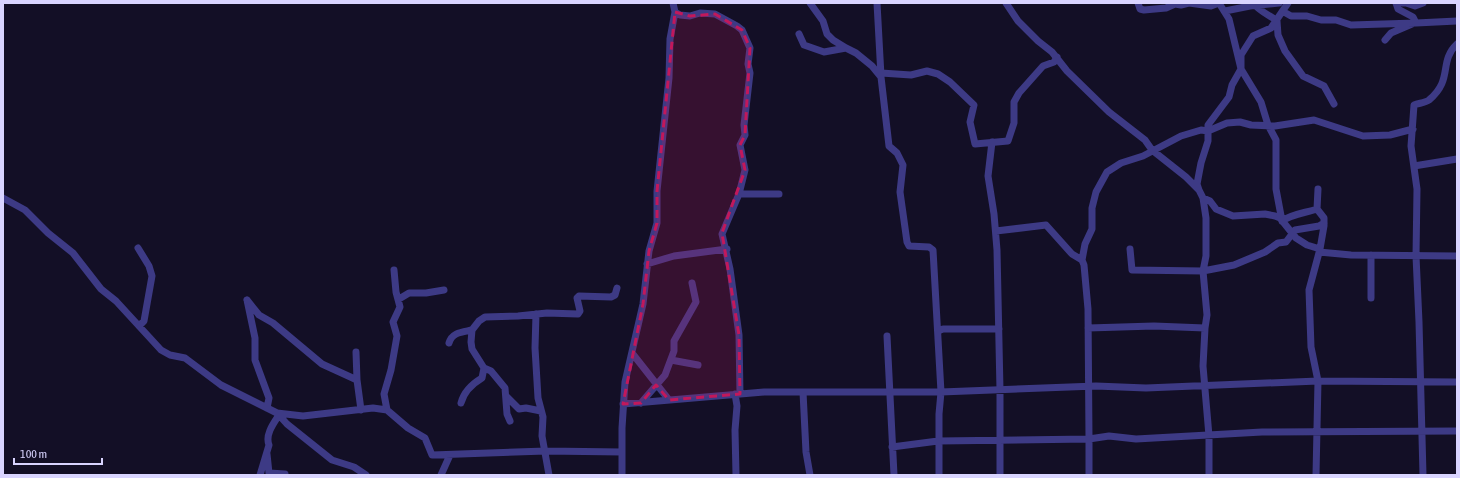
<svg xmlns="http://www.w3.org/2000/svg" width="1460" height="478" viewBox="0 0 1460 478" font-family="'Asap Condensed',sans-serif">
<style>
.lines{fill:none;stroke-linecap:round;stroke-linejoin:round}
.minor{stroke:#3d3a85;stroke-width:7}
.marked{fill:#c2185b;fill-opacity:0.2;stroke:#c2185b;stroke-width:3;stroke-dasharray:8 5;stroke-linejoin:round}
</style>
<rect width="100%" height="100%" fill="#130f26"/>
<g class="lines">
<path class="minor" d="M810,3L823,21L827,34L833,40L846,48
M877,3L881,76
M1006,3L1018,21L1038,41L1052,52L1067,71L1109,112L1145,140L1152,150L1186,177L1199,190L1203,198L1206,218V256L1203,271L1207,315L1205,328L1203,366L1209,436V475
M1138,3L1140,9L1144,10L1166,8L1175,4L1181,5L1189,3L1211,6L1219,3
M1219,3L1229,19L1241,69L1261,102L1268,125L1276,140V189L1282,221C1292,214 1305,213 1317,209
M1396,3L1398,9L1413,17L1416,23L1457,21
M1396,3H1406L1415,6L1423,3
M1255,5C1262,13 1270,15 1277,21L1278,35L1285,51L1303,76L1324,86L1334,104
M1225,11L1250,6L1279,3
M675,12L680,15L690,16L700,13L715,14L737,26L742,30L750,48L748,64L750,73L744,125L745,135L740,145L745,170L739,194L722,234L730,269L739,335L740,394
M1284,12L1291,16H1307L1321,20H1336L1351,25L1416,23
M799,34L804,45L824,52L846,48L856,53L872,66L881,77L889,146L897,153L903,165L900,192L907,242L909,246L929,247L933,250L941,392L939,414V475
M1385,40L1391,33L1412,24
M881,73L911,75L927,71L938,74L950,82L974,105L970,122L975,144L1008,141L1014,123V102L1019,93L1043,66L1054,62L1057,57
M992,142L988,176L994,214L997,250L1000,390V475
M1414,166L1457,159
M1199,190L1197,184L1201,163L1208,141V125L1229,97L1232,85L1241,69V55L1253,36L1271,28L1288,3
M739,194H779
M3,198L25,210L48,233L73,253L101,289L116,301L161,350L170,355L185,358L221,385L277,413L303,416L373,408L387,410L408,428L425,438L432,455L546,451L622,452
M1203,198L1210,201L1216,209L1233,216L1265,214L1275,216L1280,218L1296,238L1307,245L1320,249
M138,248L149,266L152,276L144,321L139,326
M1130,249L1132,270L1203,271L1234,265L1265,252L1278,243L1286,242L1295,230L1319,226L1324,223
M1319,252L1351,255L1457,256
M1371,255V298
M1082,260L1085,244L1092,229V208L1096,192L1107,172L1121,163L1143,156L1181,136L1201,130L1208,131L1227,123L1240,122L1251,125L1275,126L1314,120L1363,136L1390,135L1413,129
M647,264L674,256L727,249
M399,299L409,293H426L444,290
M247,300L259,315L273,323L322,364L357,380L361,410
M247,300L255,338V360L269,398L267,408
M536,314L535,348L538,398L543,417L542,436L549,475
M1088,328L1154,326L1205,328
M472,330L479,321L485,317L518,316L547,313L578,314L580,311L577,298L579,296L611,297L615,295L617,288
M938,331L943,329H999
M887,336L894,475
M449,343C452,332 463,332 472,330L471,342L472,349L484,368L491,371L505,388L507,414L510,421
M356,352L357,380
M632,353L669,400
M671,360L698,365
M803,392L806,452L810,475
M735,394L737,406L735,430L736,475
M506,396L519,409L526,408L541,411
M461,403C464,391 472,384 482,378L484,368
M641,403L665,375L674,351V341L696,302L692,283
M623,404L764,392H941L1096,386L1146,388L1318,381L1457,382
M387,410L384,394L391,370L397,336L393,322L400,307L396,292L394,270
M277,413L287,424L332,460L354,467L366,475
M892,447L938,441L1089,439L1088,309L1084,265L1082,260L1072,254L1046,225L996,231
M267,454L269,473L285,474
M260,475L269,445C265,435 273,424 279,415
M441,475L450,455
M622,475V428L625,382L643,304L649,251L657,223V191L669,78L670,39L675,12L673,3
M1089,475V439L1109,436L1136,439L1262,432L1457,431
M1316,475L1318,381L1311,347L1309,290L1320,249L1324,226V218L1317,209L1318,189
M1423,475L1419,322L1416,256L1417,189L1411,146L1414,105C1419,103 1425,103 1429,100C1454,79 1438,62 1457,44"/>
</g>
<path class="marked" d="M675,12L690,16L715,14L742,30L750,48L745,135L740,145L745,170L722,233L739,335L740,394L669,400L656,385L641,403L623,404L643,304L649,251L657,223V191Z"/>
<rect width="1460" height="478" fill="none" stroke="#d9d4ff" stroke-width="8"/>
<path d="M14 458v6h88v-6" fill="none" stroke="#d9d4ff" stroke-width="2"/>
<text x="20" y="458" font-size="12" fill="#d9d4ff" stroke="#130f26" stroke-width="3" paint-order="stroke">100 m</text>
</svg>
